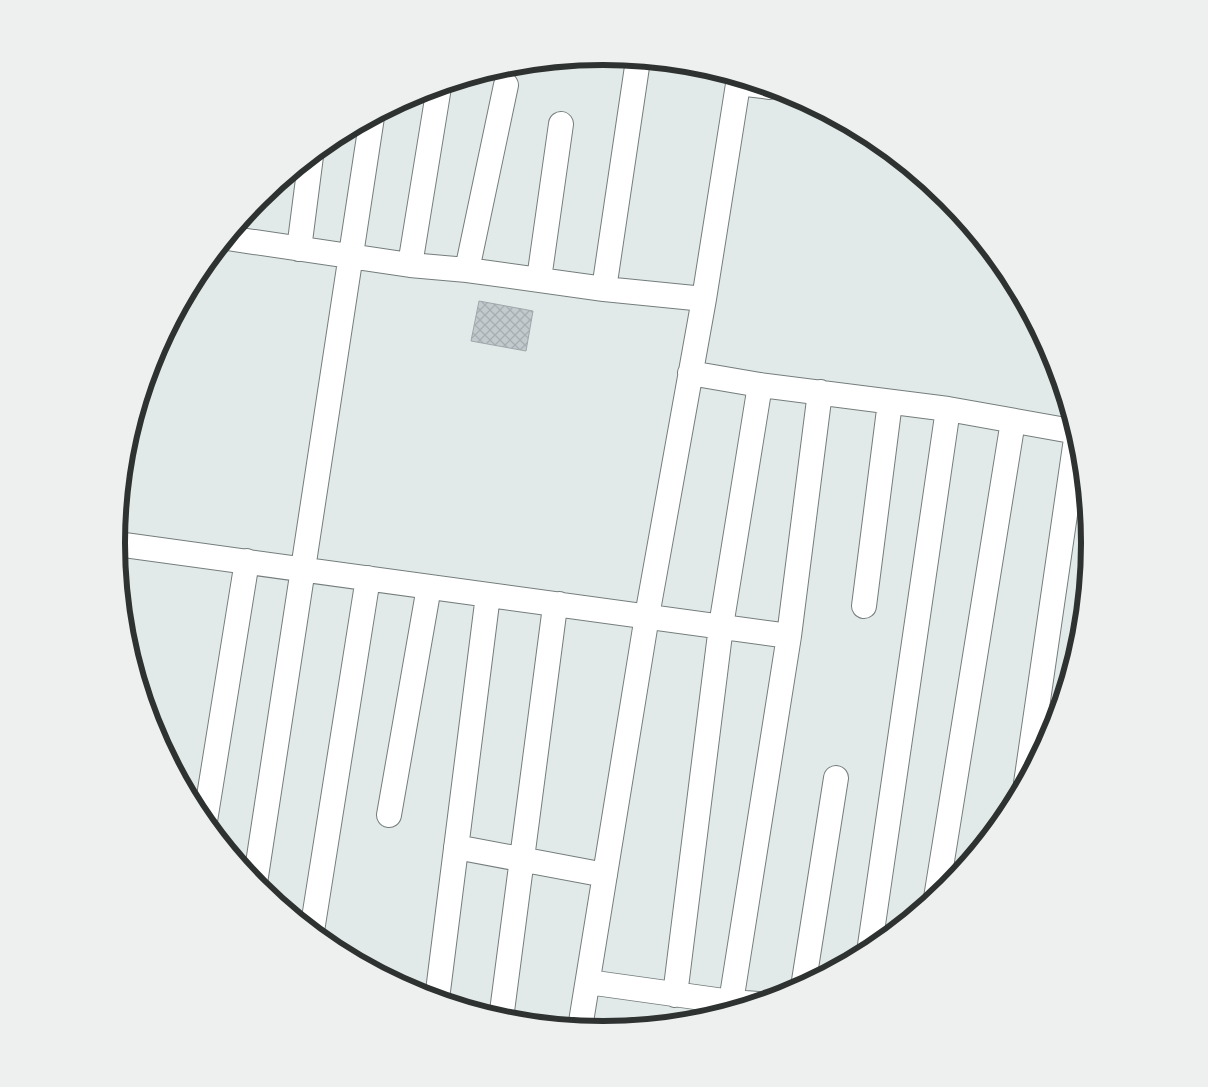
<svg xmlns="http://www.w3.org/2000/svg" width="1208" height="1087" viewBox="0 0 1208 1087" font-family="Helvetica,sans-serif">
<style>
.building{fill:url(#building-cross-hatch);stroke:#9fa7aa}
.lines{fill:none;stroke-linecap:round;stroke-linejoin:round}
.minor-casing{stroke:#747d7c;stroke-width:26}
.minor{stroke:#fff;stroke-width:24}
.rim{fill:none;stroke:#2e3231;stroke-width:6}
</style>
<defs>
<pattern id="building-cross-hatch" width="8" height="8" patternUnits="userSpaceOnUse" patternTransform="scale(1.25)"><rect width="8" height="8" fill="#c2cace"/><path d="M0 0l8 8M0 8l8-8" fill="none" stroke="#a7aeb1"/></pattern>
</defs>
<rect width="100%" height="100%" fill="#e1eae9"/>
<path class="building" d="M479,301L533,311L526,351L471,341Z"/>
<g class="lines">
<defs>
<path id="minor" d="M738,83L770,87
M227,238L410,265L467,270L604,289L704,299
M299,249L311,156
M410,265L439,87
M467,270L506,85
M539,279L561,124
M604,289L638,60
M690,373L760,385L948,409L1077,432
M117,544L789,636
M864,606L890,402
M1026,783L1077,432
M389,815L429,587
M205,821L247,561
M456,847L605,875
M255,883L372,117
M936,898L1013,421
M312,931L368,578
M869,952L948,409
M588,982L731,1002L758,1004
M803,987L836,778
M675,995L721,626L760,385
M437,999L488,595
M731,1002L789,636L820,392
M501,1019L554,614L559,604
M580,1028L647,616L704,299L739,78"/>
</defs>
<use href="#minor" class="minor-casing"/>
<use href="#minor" class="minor"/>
</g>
<path d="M0 0H1208V1087H0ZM125 543a478 478 0 1 1 956 0a478 478 0 1 1-956 0Z" fill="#eeefef" fill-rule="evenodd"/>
<path class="rim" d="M125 543a478 478 0 1 1 956 0a478 478 0 1 1-956 0Z"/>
</svg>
